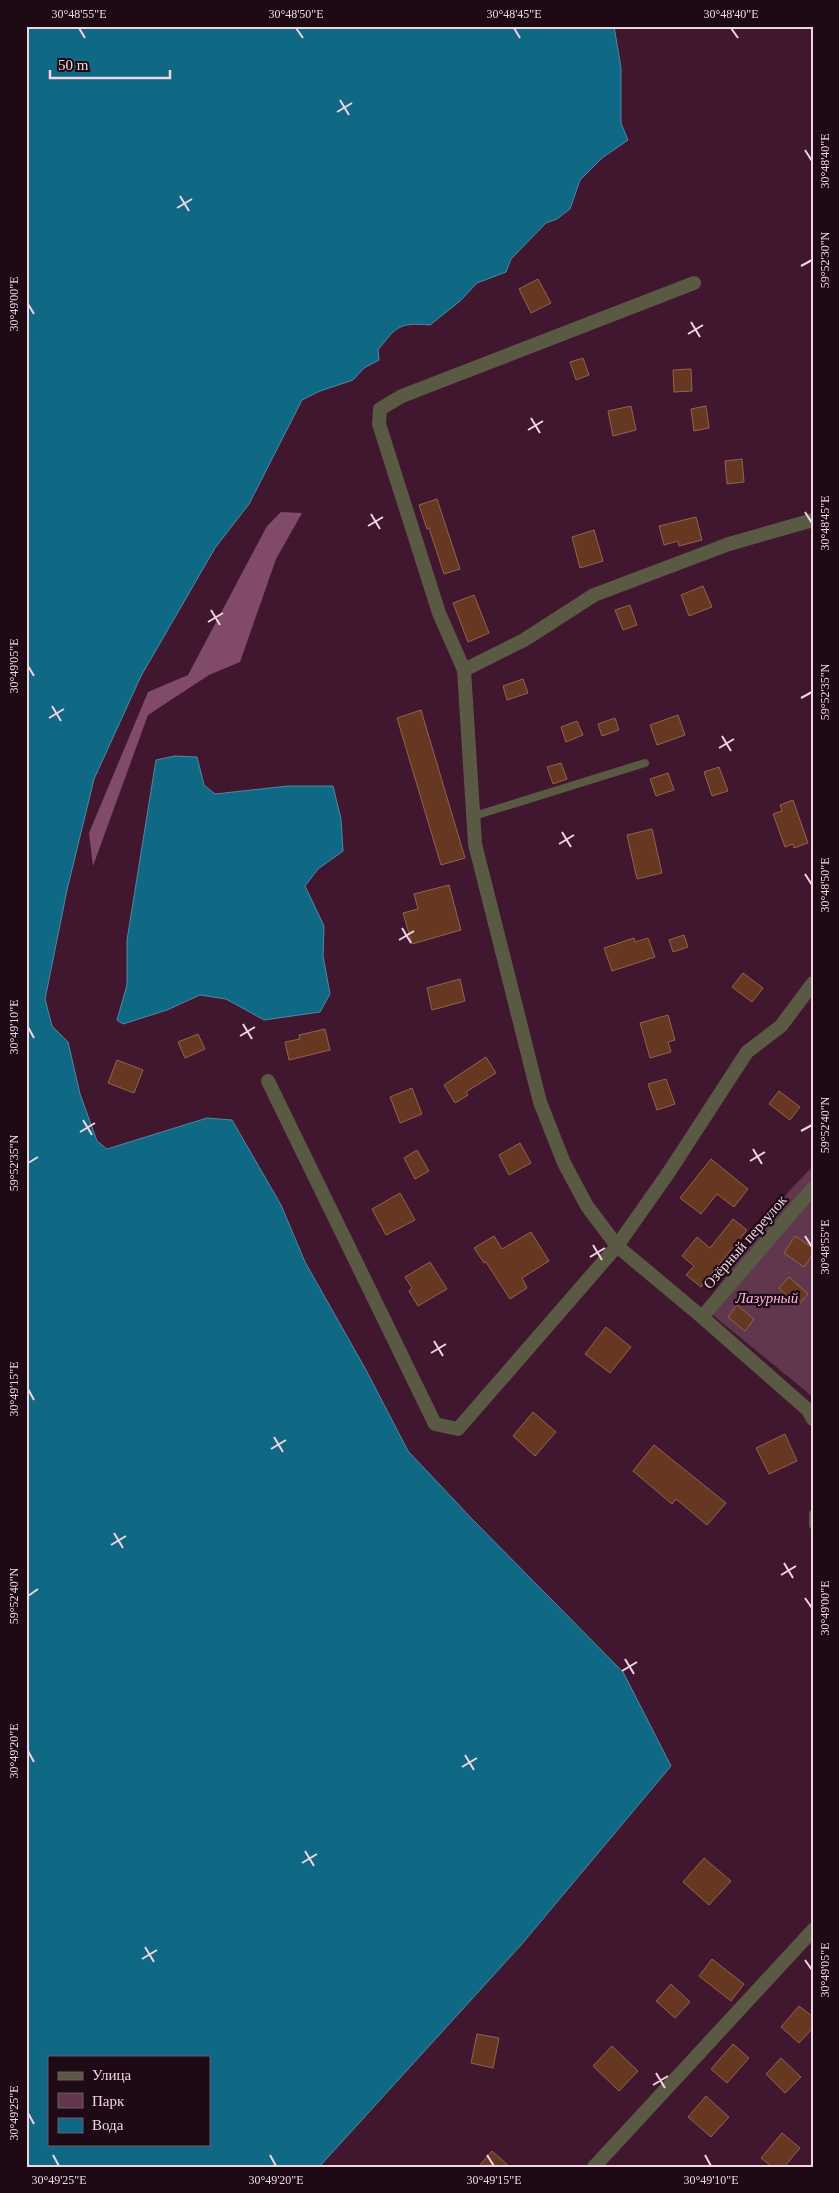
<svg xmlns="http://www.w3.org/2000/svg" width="839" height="2193" viewBox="0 0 839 2193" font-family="Georgia,serif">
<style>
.green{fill:#61374e}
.forest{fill:#824a6a}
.water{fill:#0f6884;stroke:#5288a0;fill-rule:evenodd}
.building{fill:#663822;stroke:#95624b}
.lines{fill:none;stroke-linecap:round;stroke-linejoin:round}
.service{stroke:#5a5944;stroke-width:8}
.minor{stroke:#5a5944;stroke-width:14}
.tertiary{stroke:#5a5944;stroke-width:14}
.ticks{fill:none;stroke:#f0d4e2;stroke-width:2}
.labels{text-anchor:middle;stroke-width:4.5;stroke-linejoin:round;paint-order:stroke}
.street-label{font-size:15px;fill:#f0d4e2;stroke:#1d0a15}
.park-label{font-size:15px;font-style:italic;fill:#fdb6dc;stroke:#1d0a15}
.neatline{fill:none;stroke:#f0d4e2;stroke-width:2}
.ticks-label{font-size:12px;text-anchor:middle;fill:#f0d4e2}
</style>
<rect width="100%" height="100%" fill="#411730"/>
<path class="green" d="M813,1166V1397L703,1307L789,1191Z"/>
<path class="forest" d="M281,512L302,513L276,559L240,662L209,675L148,715L93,866L89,833L148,692L188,675L267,526Z"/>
<path class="water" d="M26,26H614L621,68V123L628,140L602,158L580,180L570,209L557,219L546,223L511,259L506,272L477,283L460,301L430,325C399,322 396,327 378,350L379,360L364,368L353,380L320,391L302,400L249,504L215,548L141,676L94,779L67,890L45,999L52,1026L68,1042L80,1094L97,1141L107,1149L207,1118L232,1120L281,1205L305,1262L366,1370L408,1451L472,1519L623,1672L671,1766L521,1945L319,2167H26ZM49,2057H209V2144H49Z
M175,756L197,757L204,785L215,794L288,786H333L341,819L343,851L318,869L305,886L324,926L323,956L330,994L320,1012L264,1020L226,999L200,995L167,1010L123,1024L117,1020L127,985V940L156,760Z"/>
<path class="building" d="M538,279L551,303L531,313L519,289Z
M583,358L589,375L576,380L570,362Z
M691,369L692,391L674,392L673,370Z
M631,406L636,430L613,436L608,411Z
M706,406L709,428L694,431L691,409Z
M742,459L744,482L727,484L725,461Z
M437,499L460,569L444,574L429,528L427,529L419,505Z
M696,517L702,540L679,546L678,541L664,545L659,526Z
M594,530L603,561L580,568L572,537Z
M703,586L712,607L689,616L681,595Z
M474,595L489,633L468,642L453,603Z
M630,605L637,625L623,630L615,610Z
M523,679L528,693L507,700L503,686Z
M421,710L465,858L441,865L397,718Z
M678,715L685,735L657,745L650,725Z
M615,718L619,730L602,736L598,724Z
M577,721L583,735L566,742L561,727Z
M561,763L567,779L553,784L547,767Z
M719,767L728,791L712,796L704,772Z
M668,773L674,790L656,796L650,779Z
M793,800L808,843L794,848L793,844L785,847L773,814L782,811L780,805Z
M652,829L662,873L637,879L627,835Z
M449,885L461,930L412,944L403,913L418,909L414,894Z
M684,935L688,947L673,952L669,940Z
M634,938L635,942L648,938L655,957L612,971L604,948Z
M743,973L763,988L752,1002L732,987Z
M460,979L465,1001L432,1010L427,988Z
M668,1015L675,1040L668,1042L671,1052L650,1058L640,1023Z
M325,1029L330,1050L289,1060L285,1042L300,1039L299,1035Z
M198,1034L205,1049L185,1058L178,1042Z
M486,1057L496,1073L466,1092L468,1095L455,1103L444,1085Z
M117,1060L143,1070L134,1093L108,1083Z
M666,1079L675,1104L657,1110L648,1084Z
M412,1088L422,1114L400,1123L390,1097Z
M779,1091L800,1107L790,1120L769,1104Z
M520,1143L531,1163L509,1175L499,1155Z
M417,1150L429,1171L415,1179L404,1158Z
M711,1159L748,1189L734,1207L717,1194L701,1214L680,1198Z
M400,1193L415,1220L386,1235L372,1209Z
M733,1219L747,1230L701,1287L686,1275L694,1266L682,1256L697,1237L710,1248Z
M531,1232L549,1261L522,1278L527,1288L510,1299L486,1262L484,1263L474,1248L494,1236L502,1249Z
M795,1236L813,1248V1254L804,1267L784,1253Z
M430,1262L447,1289L418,1306L409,1291L412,1288L405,1277Z
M789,1277L808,1294L798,1305L779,1288Z
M737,1305L754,1319L745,1331L728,1317Z
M606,1327L631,1347L610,1373L585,1354Z
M533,1412L556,1432L535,1456L513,1436Z
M785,1434L797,1461L769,1474L756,1448Z
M654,1445L726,1503L707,1525L676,1499L672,1504L633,1471Z
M704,1858L731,1881L709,1905L683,1882Z
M712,1959L744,1984L731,2001L699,1976Z
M671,1984L690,2002L675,2018L656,2001Z
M799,2006L813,2017V2028L799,2043L781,2027Z
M477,2034L499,2038L493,2068L471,2063Z
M733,2044L749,2058L727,2083L711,2069Z
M612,2046L638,2071L619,2091L593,2066Z
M781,2058L801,2077L785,2093L766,2074Z
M706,2096L729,2117L711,2137L688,2117Z
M782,2133L800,2148L784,2167H772L761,2158Z
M492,2151L510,2167H478Z"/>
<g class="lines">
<path class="service" d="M474,816L645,763
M813,1514V1525"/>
<path class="minor" d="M464,670L524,640L594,595L729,544L813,520
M268,1081L435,1424L458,1429L617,1246L587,1206L564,1163L540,1102L475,844L464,670L439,613L379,424L380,409L402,396L694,283
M702,1317L813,1188
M594,2167L813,1930"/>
<path class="tertiary" d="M813,983L781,1026L747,1052L669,1172L617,1246L702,1317L808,1410L813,1419"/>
</g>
<path class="ticks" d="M79,28L85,38M296,28L303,38M514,28L520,38M731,28L738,38M340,100L349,115M337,112L352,103M805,150L812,161M180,196L189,211M177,208L192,199M801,266L812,260M28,304L34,314M691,322L700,337M688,334L703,325M531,418L540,433M528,430L543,421M805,512L812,523M371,514L380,529M368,526L383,517M211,610L220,625M208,622L223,613M28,666L34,676M801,698L812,692M52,706L61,721M49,718L64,709M722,736L731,751M719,748L734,739M562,832L571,847M559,844L574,835M805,874L812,885M402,928L411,943M399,940L414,931M243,1024L252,1039M28,1027L34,1038M240,1036L255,1027M83,1120L92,1135M801,1131L812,1125M80,1132L95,1123M753,1149L762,1164M750,1161L765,1152M28,1163L38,1157M805,1236L812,1247M593,1245L602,1260M590,1257L605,1248M434,1341L443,1356M431,1353L446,1344M28,1389L34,1400M274,1437L283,1452M271,1449L286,1440M114,1533L123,1548M111,1545L126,1536M784,1563L793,1578M781,1575L796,1566M28,1596L38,1589M805,1598L812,1608M625,1659L634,1674M622,1671L637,1662M28,1751L34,1762M465,1755L474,1770M462,1767L477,1758M305,1851L314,1866M302,1863L317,1854M145,1947L154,1962M142,1959L157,1950M805,1960L812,1970M656,2073L665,2088M653,2085L668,2076M28,2113L34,2124M53,2155L59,2166M270,2155L276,2166M487,2155L494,2166M705,2155L711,2166"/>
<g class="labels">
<g class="street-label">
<text transform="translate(745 1242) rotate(-49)" y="5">Озёрный переулок</text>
</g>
<g class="park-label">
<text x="767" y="1303">Лазурный</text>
</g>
</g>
<rect width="839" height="2193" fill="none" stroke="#1d0a15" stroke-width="55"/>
<rect x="48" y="2056" width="162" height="90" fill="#1d0a15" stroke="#715b67"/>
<rect x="58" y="2072" width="25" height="8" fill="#5a5944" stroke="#715b67"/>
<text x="92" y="2080" font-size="15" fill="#f0d4e2">Улица</text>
<rect x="58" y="2093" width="25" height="15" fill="#61374e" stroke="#715b67"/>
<text x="92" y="2106" font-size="15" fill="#f0d4e2">Парк</text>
<rect x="58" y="2118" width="25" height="15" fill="#0f6884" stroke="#715b67"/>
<text x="92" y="2130" font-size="15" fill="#f0d4e2">Вода</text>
<path d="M50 70v8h120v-8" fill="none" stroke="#f0d4e2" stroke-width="2.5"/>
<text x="58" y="70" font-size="15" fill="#f0d4e2" stroke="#1d0a15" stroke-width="4" paint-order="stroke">50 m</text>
<rect x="28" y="28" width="784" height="2138" class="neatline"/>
<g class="ticks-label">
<text x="79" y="18">30°48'55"E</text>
<text x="296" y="18">30°48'50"E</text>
<text x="514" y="18">30°48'45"E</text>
<text x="731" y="18">30°48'40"E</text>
<text transform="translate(825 161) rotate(-90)" y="4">30°48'40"E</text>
<text transform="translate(825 260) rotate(-90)" y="4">59°52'30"N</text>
<text transform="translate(14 304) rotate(-90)" y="4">30°49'00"E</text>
<text transform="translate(825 523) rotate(-90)" y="4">30°48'45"E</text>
<text transform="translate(14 666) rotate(-90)" y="4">30°49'05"E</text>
<text transform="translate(825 692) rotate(-90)" y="4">59°52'35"N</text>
<text transform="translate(825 885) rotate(-90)" y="4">30°48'50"E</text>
<text transform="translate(14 1027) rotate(-90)" y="4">30°49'10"E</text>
<text transform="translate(825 1125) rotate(-90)" y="4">59°52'40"N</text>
<text transform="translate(14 1163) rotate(-90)" y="4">59°52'35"N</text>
<text transform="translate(825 1247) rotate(-90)" y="4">30°48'55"E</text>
<text transform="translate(14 1389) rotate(-90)" y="4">30°49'15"E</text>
<text transform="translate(14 1596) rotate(-90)" y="4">59°52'40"N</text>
<text transform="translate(825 1608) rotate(-90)" y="4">30°49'00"E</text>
<text transform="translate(14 1751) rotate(-90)" y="4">30°49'20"E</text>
<text transform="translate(825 1970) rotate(-90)" y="4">30°49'05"E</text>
<text transform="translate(14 2113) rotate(-90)" y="4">30°49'25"E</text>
<text x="59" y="2184">30°49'25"E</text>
<text x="276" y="2184">30°49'20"E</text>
<text x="494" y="2184">30°49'15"E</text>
<text x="711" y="2184">30°49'10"E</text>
</g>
</svg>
